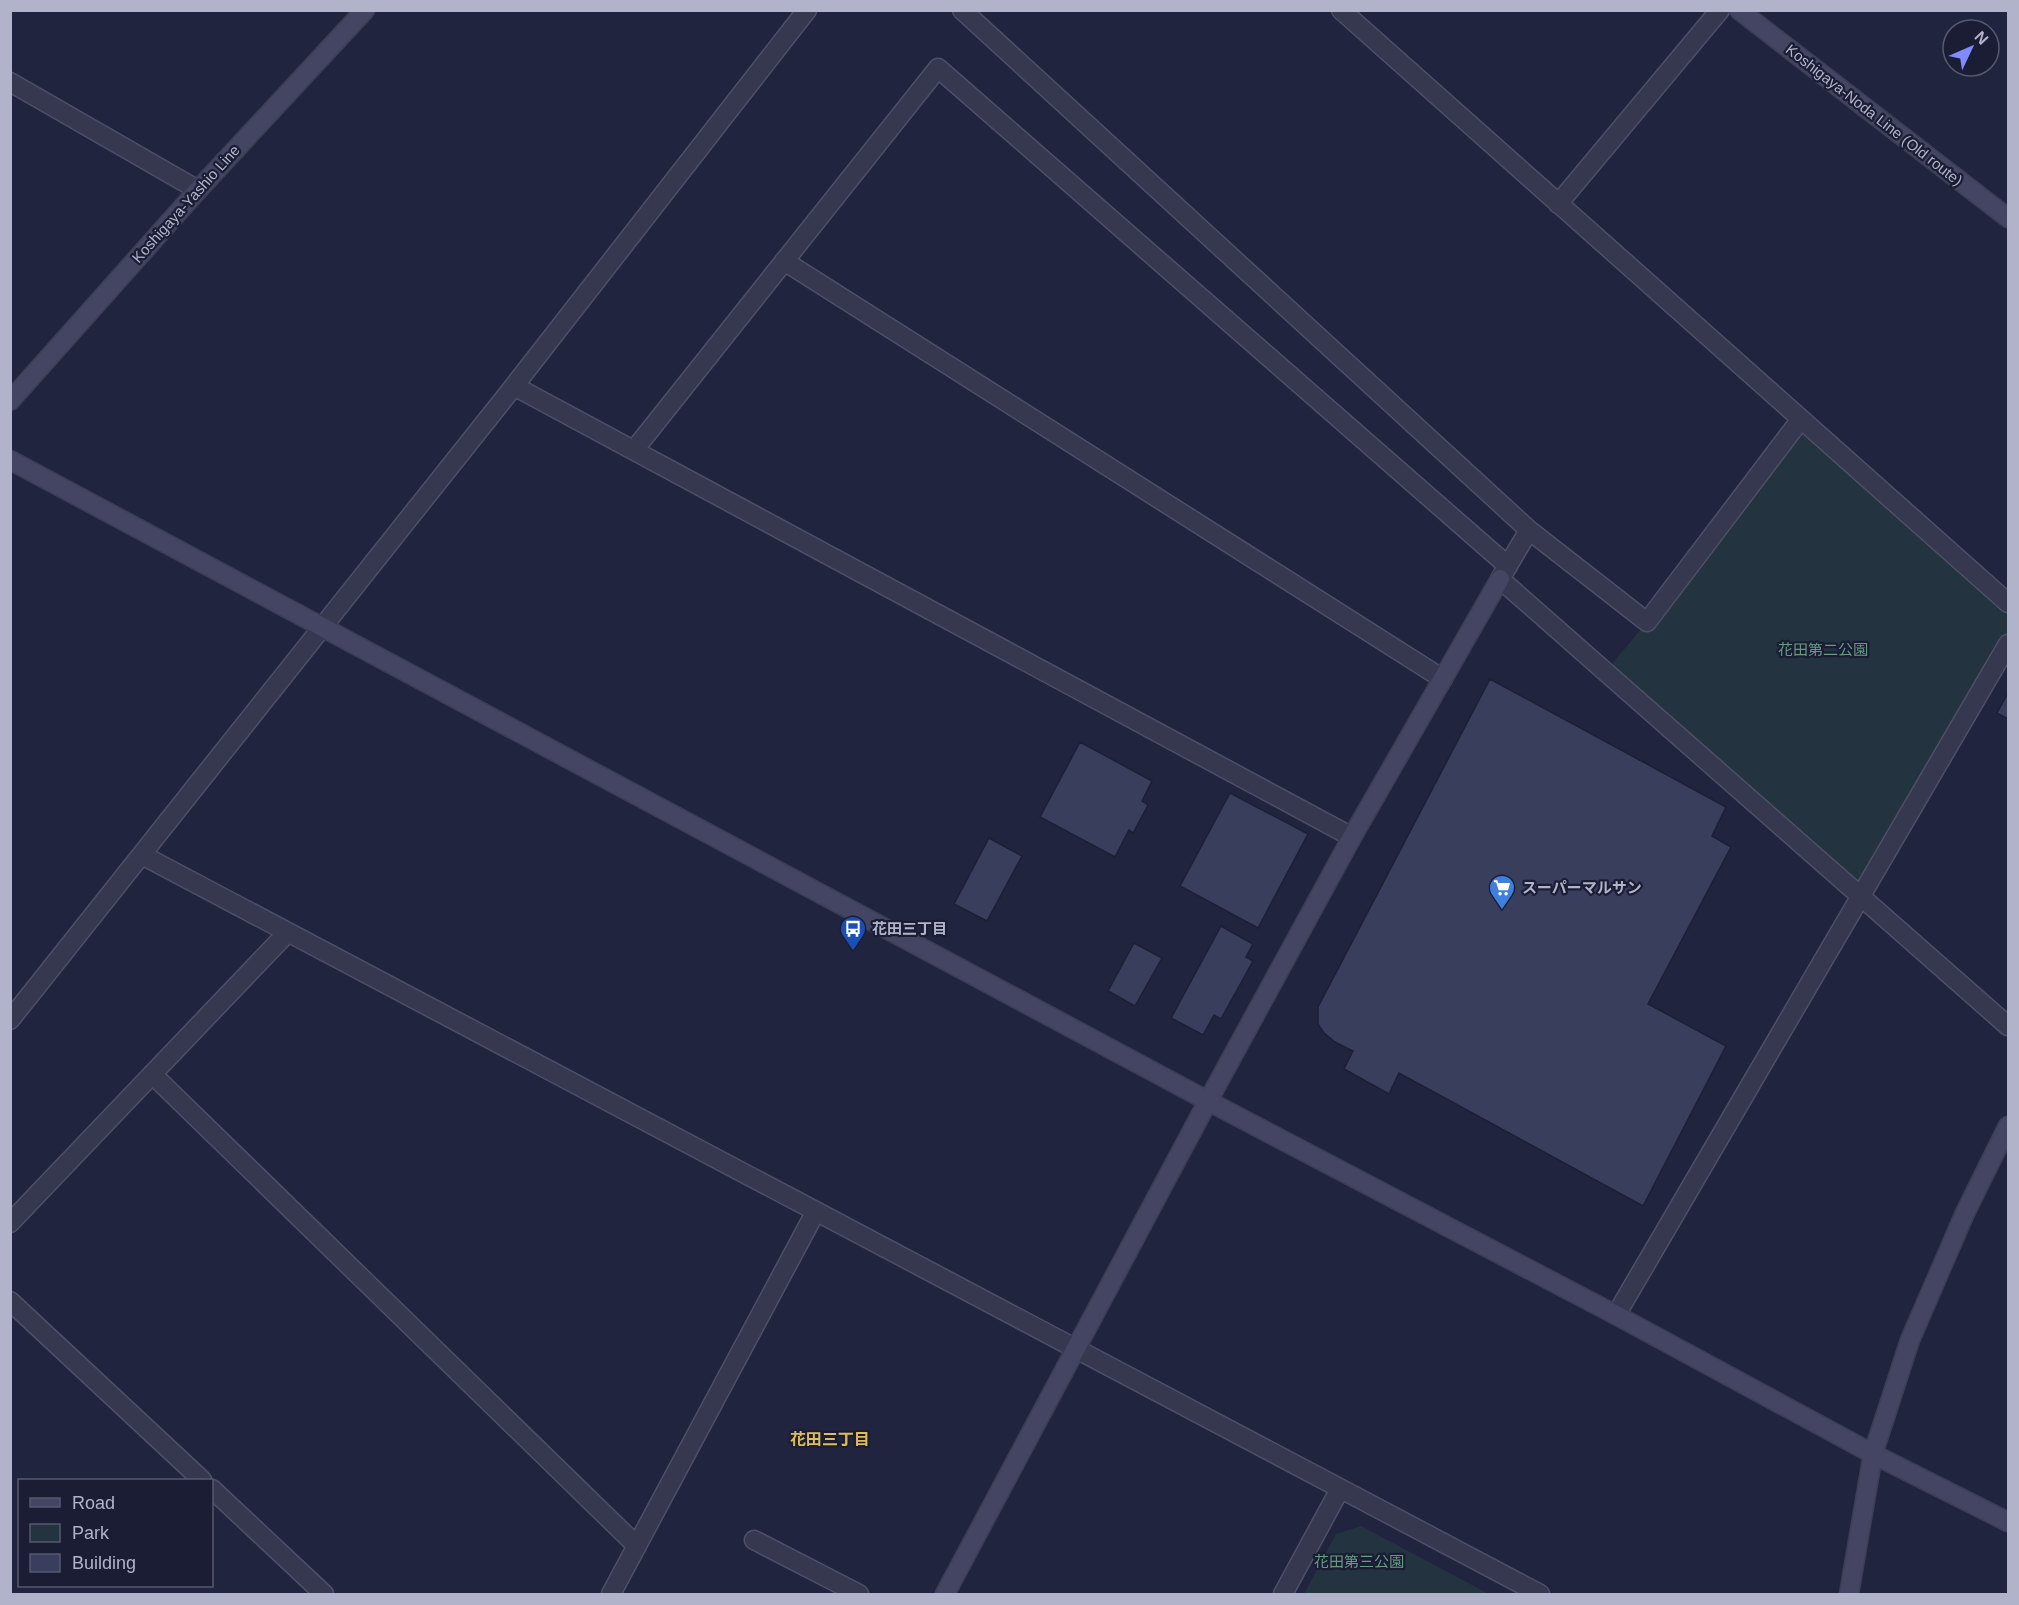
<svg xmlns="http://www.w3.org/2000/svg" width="2019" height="1605" viewBox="0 0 2019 1605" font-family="Arial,'Noto Sans JP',sans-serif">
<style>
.green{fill:#233340}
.building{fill:#3a3e5d;stroke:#1c1f35;stroke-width:1.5}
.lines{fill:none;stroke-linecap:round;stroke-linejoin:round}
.street-casing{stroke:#4d5066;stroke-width:21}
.secondary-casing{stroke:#3b3e54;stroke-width:21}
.street{stroke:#35384f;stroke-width:18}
.secondary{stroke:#434562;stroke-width:18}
.labels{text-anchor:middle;stroke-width:4.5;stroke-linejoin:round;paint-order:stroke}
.street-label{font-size:15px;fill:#b1b3ca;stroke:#1a1d33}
.park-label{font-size:15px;fill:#659d83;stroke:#1a1d33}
.poi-label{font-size:15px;font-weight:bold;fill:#b1b3ca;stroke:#1a1d33;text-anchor:start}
.neighbourhood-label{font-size:16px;font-weight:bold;fill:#dfbc56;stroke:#1a1d33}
</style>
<rect width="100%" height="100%" fill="#21243f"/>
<path class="green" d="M1801,419L2008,603V644L1862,895L1605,672L1647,622Z
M1361,1526L1489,1594H1304L1336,1534Z"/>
<path class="building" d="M1490,679L1726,807L1712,836L1731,847L1648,1004L1726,1046L1643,1206L1399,1073L1389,1094L1344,1069L1353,1051L1335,1042L1324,1033L1318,1024V1007Z
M2008,693V719L1997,713Z
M1080,742L1152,781L1142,801L1148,805L1133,833L1129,830L1115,857L1040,817Z
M1230,793L1308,834L1258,928L1180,886Z
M989,838L1022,856L987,921L954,904Z
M1221,926L1253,944L1246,957L1253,961L1221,1019L1214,1015L1203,1035L1171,1018Z
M1134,943L1162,958L1135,1006L1108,991Z"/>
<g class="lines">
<defs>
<path id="street" d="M962,10L1529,530L1500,579L2008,1026
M1341,10L2008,603
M10,82L198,190
M1558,204L1720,10
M784,261L1443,679
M514,386L1352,837
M634,450L938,68L1508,566
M1529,530L1647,622L1801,419
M142,855L1540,1594
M10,1020L514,386L807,10
M152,1074L637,1546
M10,1223L288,932
M10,1301L202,1480
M1616,1315L2008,644
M212,1489L324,1594
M754,1540L859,1594
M611,1594L816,1211
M1283,1594L1340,1489"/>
<path id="secondary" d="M1739,10L2008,218
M10,401L198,190L365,10
M10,460L1208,1101L1616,1315L1873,1454L2008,1522
M945,1594L1208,1101L1352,837L1500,579
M1849,1594L1873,1454L1910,1340L1965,1213L2008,1126"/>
</defs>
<use href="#street" class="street-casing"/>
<use href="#secondary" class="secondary-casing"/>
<use href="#street" class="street"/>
<use href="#secondary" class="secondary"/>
</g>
<defs>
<symbol id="supermarket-pin" viewBox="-11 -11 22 30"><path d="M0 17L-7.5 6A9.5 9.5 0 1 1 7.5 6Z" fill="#3f7fe0" stroke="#1a1d33"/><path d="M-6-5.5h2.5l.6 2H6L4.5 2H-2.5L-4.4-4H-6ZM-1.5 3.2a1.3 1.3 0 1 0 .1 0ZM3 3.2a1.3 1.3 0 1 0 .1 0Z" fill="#fff"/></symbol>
<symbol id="bus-pin" viewBox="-11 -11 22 30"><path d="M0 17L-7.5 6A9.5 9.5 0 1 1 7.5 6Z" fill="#1a4fb4" stroke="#1a1d33"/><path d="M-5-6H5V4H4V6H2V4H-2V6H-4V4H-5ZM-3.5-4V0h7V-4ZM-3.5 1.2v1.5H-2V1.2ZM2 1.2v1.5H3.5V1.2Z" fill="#fff"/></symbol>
</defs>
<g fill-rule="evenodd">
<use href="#supermarket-pin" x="1487" y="873" width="30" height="40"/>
<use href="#bus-pin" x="838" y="914" width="30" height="40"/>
</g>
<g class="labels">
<g class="street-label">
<text transform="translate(1874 115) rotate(38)" y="5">Koshigaya-Noda Line (Old route)</text>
<text transform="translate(186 204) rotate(-48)" y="5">Koshigaya-Yashio Line</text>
</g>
<g class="park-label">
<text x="1823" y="655">花田第二公園</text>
<text x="1359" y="1567">花田第三公園</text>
</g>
<g class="poi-label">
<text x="1522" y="893">スーパーマルサン</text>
<text x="872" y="934">花田三丁目</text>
</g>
<g class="neighbourhood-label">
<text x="830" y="1445">花田三丁目</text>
</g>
</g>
<rect width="2019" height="1605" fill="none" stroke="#b1b3ca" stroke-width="24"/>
<rect x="18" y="1479" width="195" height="108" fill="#1a1d33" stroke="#56596f" stroke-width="1.5"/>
<rect x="30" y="1498" width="30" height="9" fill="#434562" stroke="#56596f" stroke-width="1.5"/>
<text x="72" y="1509" font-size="18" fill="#b1b3ca">Road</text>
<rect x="30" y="1524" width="30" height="18" fill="#233340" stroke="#56596f" stroke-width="1.5"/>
<text x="72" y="1539" font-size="18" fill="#b1b3ca">Park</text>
<rect x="30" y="1554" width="30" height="18" fill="#3a3e5d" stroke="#56596f" stroke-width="1.5"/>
<text x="72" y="1569" font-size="18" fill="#b1b3ca">Building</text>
<g transform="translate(1971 48) rotate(46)"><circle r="28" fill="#1a1d33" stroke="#56596f" stroke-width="1.5"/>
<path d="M0-4.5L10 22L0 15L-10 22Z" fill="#818aff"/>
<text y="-9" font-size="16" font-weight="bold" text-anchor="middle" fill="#b1b3ca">N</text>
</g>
</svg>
